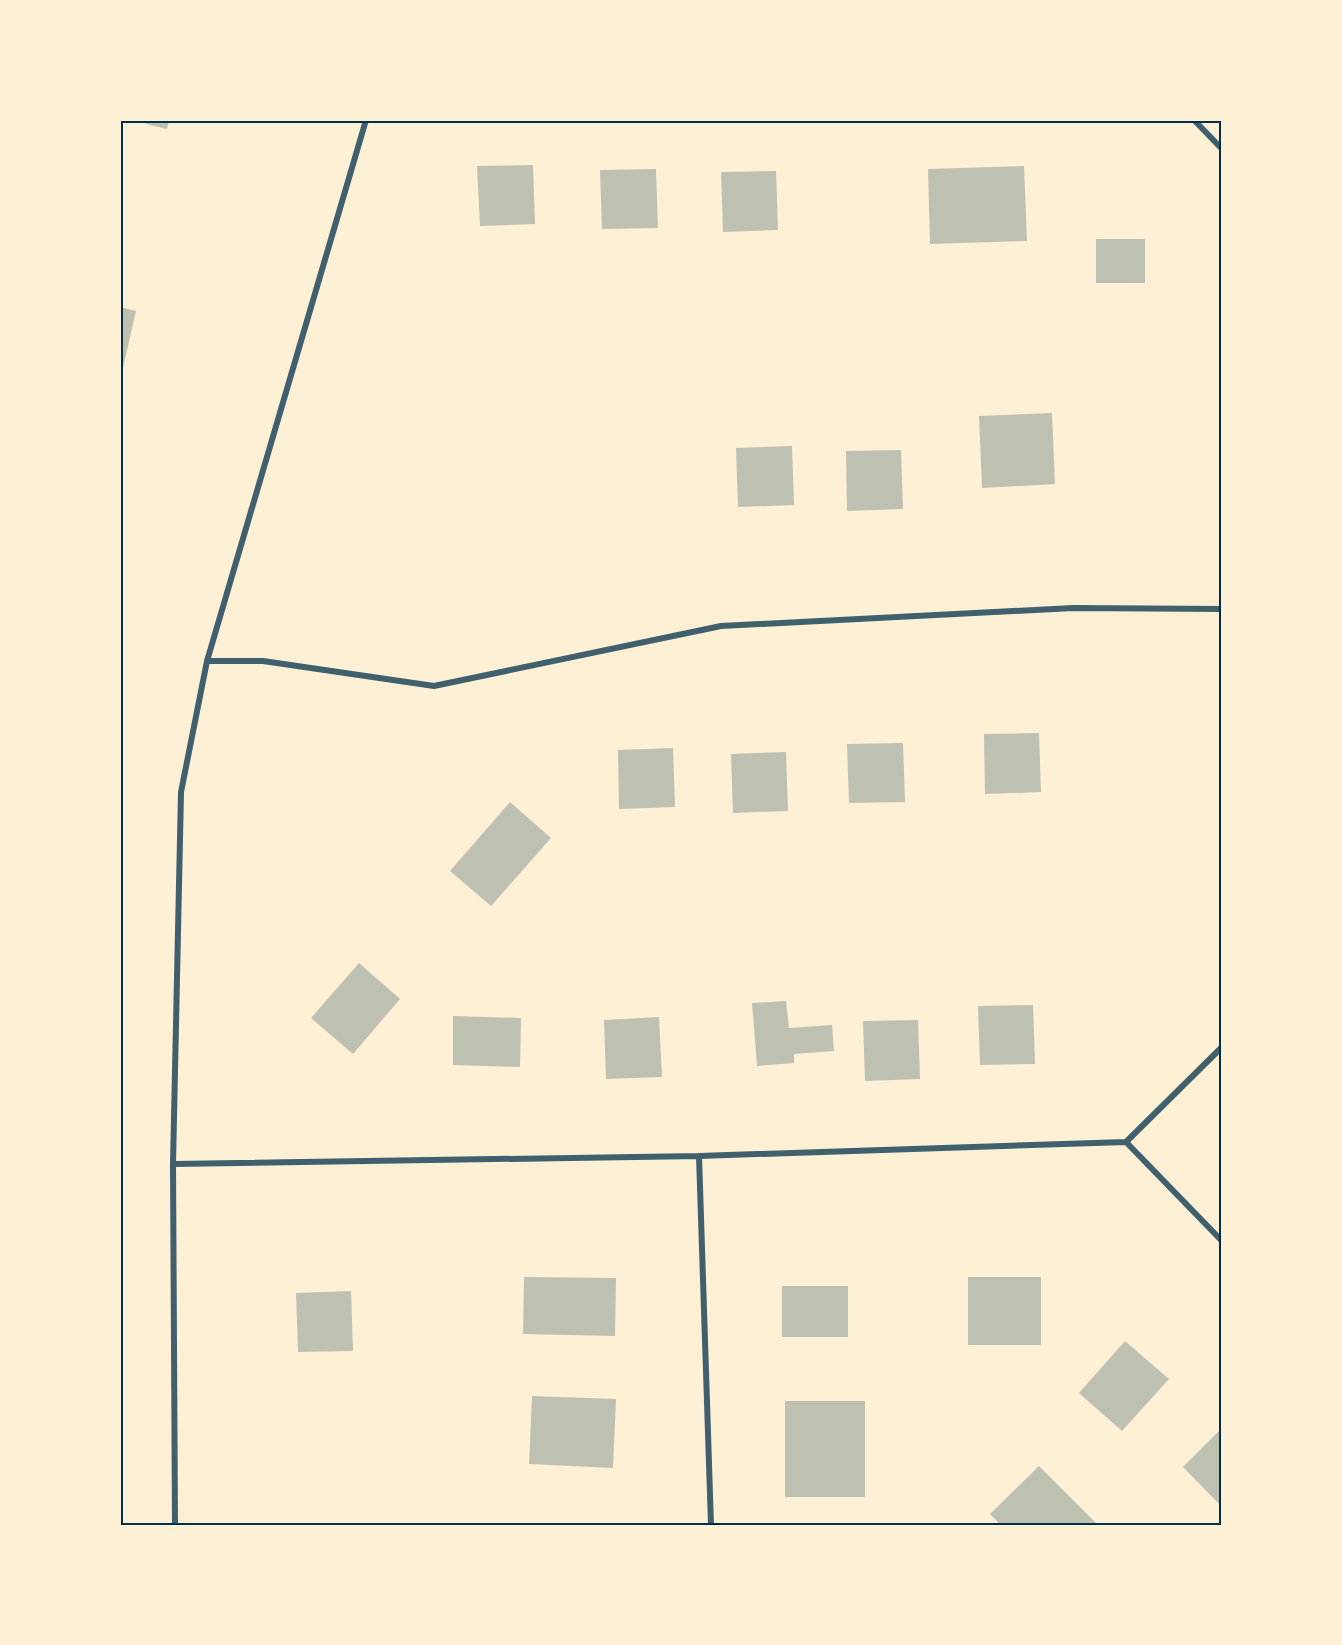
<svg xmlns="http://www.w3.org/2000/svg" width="1342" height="1645" viewBox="0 0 1342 1645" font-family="'Noto Sans',sans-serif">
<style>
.building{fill:#bec0b2}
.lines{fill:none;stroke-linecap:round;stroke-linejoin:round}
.minor{stroke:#3f606c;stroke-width:6}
.neatline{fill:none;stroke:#003049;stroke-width:2}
</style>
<rect width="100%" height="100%" fill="#fdf0d5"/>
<path class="building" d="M146,120H169L167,129L146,124Z
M533,165L535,224L480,226L477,166Z
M1024,166L1027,241L930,244L928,169Z
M656,169L658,228L602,229L600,170Z
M776,171L778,230L723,232L721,172Z
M1096,239H1145V283H1096Z
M120,307L136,311L123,368L120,367Z
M1052,413L1055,484L982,488L979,416Z
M792,446L794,505L738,507L736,448Z
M901,450L903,509L847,511L846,451Z
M1039,733L1041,792L985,794L984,734Z
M903,743L905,802L849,803L847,744Z
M673,748L675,807L619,809L618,750Z
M786,752L788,811L733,813L731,754Z
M510,802L551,838L491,906L450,871Z
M359,963L400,999L353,1054L311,1018Z
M786,1001L789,1028L832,1025L834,1051L794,1054V1063L757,1066L752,1003Z
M1033,1005L1035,1064L980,1065L978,1006Z
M453,1016L521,1018L520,1067L453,1065Z
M659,1017L662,1077L606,1079L604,1020Z
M918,1020L920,1079L865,1081L863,1021Z
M524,1277L616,1278L615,1336L523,1334Z
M968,1277H1041V1345H968Z
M782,1286H848V1337H782Z
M351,1291L353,1351L298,1352L296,1293Z
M1125,1341L1169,1379L1122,1431L1079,1393Z
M532,1396L616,1399L613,1468L529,1464Z
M785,1401H865V1497H785Z
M1222,1428V1507L1183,1467Z
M1039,1466L1098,1525H1001L990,1514Z"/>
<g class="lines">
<path class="minor" d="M1194,120L1222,149
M207,661H263L434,686L721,626L1073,608L1222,609
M1126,1142L1222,1241
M1126,1142L1222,1047
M699,1156L711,1525
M173,1164L699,1156L1126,1142
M175,1525L173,1164L181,792L207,661L366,120"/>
</g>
<rect width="1342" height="1645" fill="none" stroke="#fdf0d5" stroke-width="243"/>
<rect x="122" y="122" width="1098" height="1402" class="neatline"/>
</svg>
